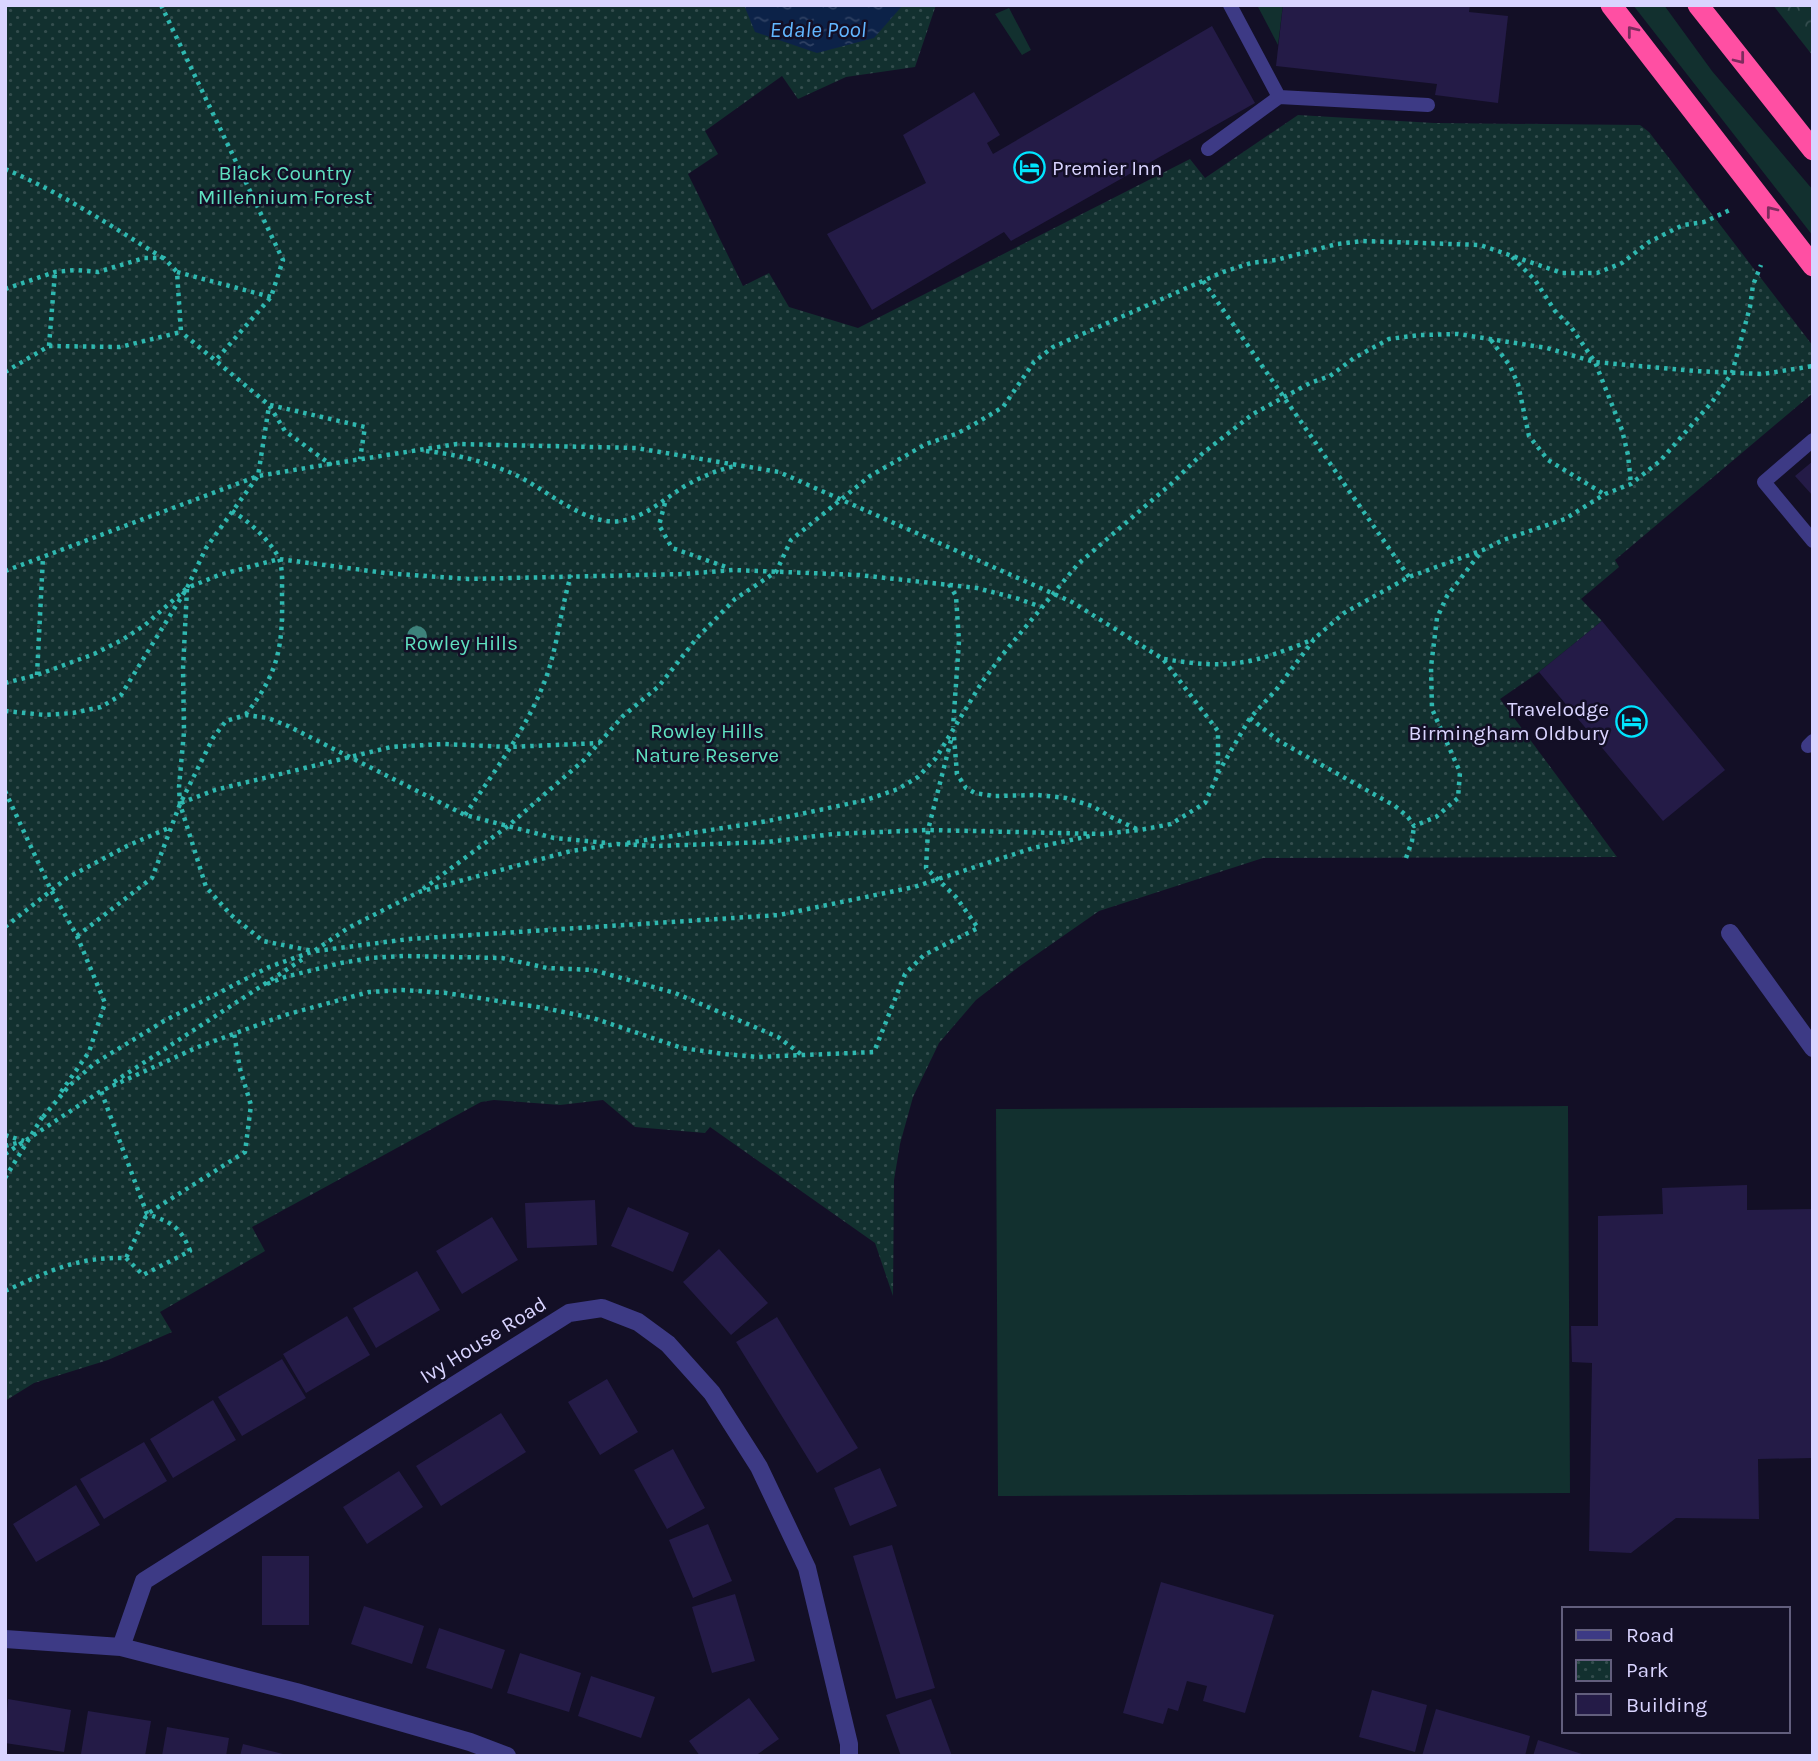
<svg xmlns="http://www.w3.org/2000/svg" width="1818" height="1761" viewBox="0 0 1818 1761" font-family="Karla,sans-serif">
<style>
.grass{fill:#12302f}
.forest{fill:url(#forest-crowns)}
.park{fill:url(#park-dots)}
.water{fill:url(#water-ripples)}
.building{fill:#241b47}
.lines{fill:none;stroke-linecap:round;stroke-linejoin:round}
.path{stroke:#2fb8b0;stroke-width:4.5;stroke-dasharray:3.5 5;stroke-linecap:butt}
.lane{stroke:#3d3a85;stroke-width:14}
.street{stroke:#3d3a85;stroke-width:18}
.highway{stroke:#ff4fa3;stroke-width:21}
.tree{fill:#3d827b}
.oneway{stroke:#7d2c5e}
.labels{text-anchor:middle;stroke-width:5;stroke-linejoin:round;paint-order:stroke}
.poi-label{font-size:21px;fill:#d9d4ff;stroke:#130f26;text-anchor:start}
.park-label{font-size:21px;fill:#5fe0c0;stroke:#130f26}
.street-label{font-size:21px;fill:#d9d4ff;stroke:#130f26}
.water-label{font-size:23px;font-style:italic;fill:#62b6ff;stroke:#130f26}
</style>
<defs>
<pattern id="forest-crowns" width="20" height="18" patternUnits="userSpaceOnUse" patternTransform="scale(1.75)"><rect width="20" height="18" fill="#12302f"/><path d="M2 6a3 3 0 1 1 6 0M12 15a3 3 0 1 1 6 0" fill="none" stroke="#344d4e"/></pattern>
<pattern id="park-dots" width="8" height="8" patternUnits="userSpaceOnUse" patternTransform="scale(1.75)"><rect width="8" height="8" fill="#12302f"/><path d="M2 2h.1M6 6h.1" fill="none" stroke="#344d4e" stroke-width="1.8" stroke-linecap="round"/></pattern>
<pattern id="water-ripples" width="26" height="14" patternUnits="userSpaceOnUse" patternTransform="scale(1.75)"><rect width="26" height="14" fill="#0c2248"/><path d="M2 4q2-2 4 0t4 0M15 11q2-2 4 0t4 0" fill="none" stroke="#2f4163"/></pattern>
</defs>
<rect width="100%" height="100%" fill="#130f26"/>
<path class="grass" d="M1257,5H1283L1278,45Z
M1633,5H1664L1712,71L1813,190V236Z
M1009,8L1031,50L1022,55L995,14Z
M1568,1106L1570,1493L998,1496L996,1109Z"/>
<path class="forest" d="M1773,5H1813V56Z"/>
<path class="park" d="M5,5H936L915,67L846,77L798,99L782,76L705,131L718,154L688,174L743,286L769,273L789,307L858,328L1190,159L1205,178L1298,115L1434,123L1640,125L1649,132L1813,346V393L1615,560L1619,567L1581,599L1602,621L1539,672L1500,699L1617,857L1263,858L1099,911L1020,966L976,1000L939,1043L913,1097L900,1144L894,1180L893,1296L875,1243L710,1127L705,1133L635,1127L603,1100L560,1105L494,1100L481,1102L252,1227L265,1251L160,1312L172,1332L108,1360L34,1383L5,1401Z"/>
<path class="water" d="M744,5H903L874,38L817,53L755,32Z"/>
<path class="building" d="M1283,5H1470L1469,12L1508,16L1498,103L1435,95L1437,84L1276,66Z
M1212,26L1255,103L1011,241L1004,232L872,310L827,234L926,183L903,135L974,92L1000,135L987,143L993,154Z
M1813,461V496L1795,476Z
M1602,621L1725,770L1663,821L1539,672Z
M1747,1185V1210L1813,1209V1458L1758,1459L1759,1519L1676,1518L1631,1553L1589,1551L1592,1363L1572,1362L1571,1326H1598V1216L1663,1214L1662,1188Z
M595,1200L597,1245L527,1248L525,1203Z
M628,1207L689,1233L673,1272L611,1246Z
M492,1217L518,1260L462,1294L436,1251Z
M719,1249L768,1303L731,1335L683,1282Z
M417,1271L440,1310L376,1348L353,1308Z
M347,1316L370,1355L306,1393L283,1354Z
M777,1317L858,1448L817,1473L736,1342Z
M282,1359L306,1398L242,1436L218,1397Z
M607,1379L638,1432L600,1455L568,1402Z
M213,1400L236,1440L173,1478L150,1439Z
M501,1413L526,1452L441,1506L416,1466Z
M144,1442L167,1481L104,1519L80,1479Z
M673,1449L705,1508L667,1529L634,1470Z
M880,1468L897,1506L850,1526L834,1488Z
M399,1471L423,1507L367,1544L343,1507Z
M76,1485L100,1525L36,1562L13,1524Z
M708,1524L732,1581L693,1598L669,1540Z
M892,1545L935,1688L896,1699L853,1556Z
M262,1556H309V1625H262Z
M1161,1582L1274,1615L1245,1713L1203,1701L1207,1686L1187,1681L1178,1711L1168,1708L1163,1724L1123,1713Z
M735,1594L755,1661L712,1673L692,1607Z
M364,1606L424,1626L412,1664L351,1644Z
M439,1628L505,1650L492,1689L426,1668Z
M520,1653L581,1673L569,1712L507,1693Z
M591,1676L655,1697L641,1738L578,1716Z
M1372,1690L1427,1705L1415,1752L1359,1737Z
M749,1698L779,1739L755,1756H700L689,1741Z
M8,1699L71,1710L64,1752L5,1743Z
M931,1699L952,1756H901L886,1715Z
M1436,1709L1530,1736L1525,1756H1422Z
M88,1711L151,1721L145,1756L81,1754Z
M167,1727L229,1738L226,1756H162Z
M1538,1740L1585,1755V1756H1533Z
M243,1744L287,1755L286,1756H240Z"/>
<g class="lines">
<path class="path" d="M161,5L283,260L271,297L216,360
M5,169C62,193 111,226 163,258
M1512,257L1535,280L1555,311L1571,327L1595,362L1622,430L1628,455L1631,484
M177,272L271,297
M1203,281L1409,577
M5,289L55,272L76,270L98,272L144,258H164L177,272L181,332
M1491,340L1510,366L1518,384L1529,436L1548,460L1604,494
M49,346L55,272
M5,372L49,346L120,347L181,332
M270,405L365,427L360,459
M426,451C454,454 483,461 509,472C542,485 583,526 620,521C646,517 664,499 685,486C701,477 717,470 735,466
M665,503L659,525L672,548L729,568
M232,511C250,522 267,538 278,556C283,566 282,583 282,594C283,645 279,673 246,714
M5,571L258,476L330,464L285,431L269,405L181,332
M949,584L956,596L959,641L953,727
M187,589L183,669L184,732L179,787L180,804L206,887L231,915L263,941L313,951
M1164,659C1230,670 1253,664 1314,639
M37,675L43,557
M5,683L37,675L94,654L122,640L145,625L187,588L219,575L279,559L385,573L468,579L684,574L733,570L859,575L977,588L1019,599L1041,607
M5,711L45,715L73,713L101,707L121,695L187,588L206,548L258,476L269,406
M1250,718L1279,741L1395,806L1408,817L1414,826L1436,817L1458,798L1460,772L1432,709L1431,667L1437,618L1447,596L1481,552
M954,737L957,774L966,788L975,793L994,796L1038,795L1066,798L1092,806L1113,818L1139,830
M1218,773L1250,718L1276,690L1315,638L1344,613L1409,577L1483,550L1503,540L1565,519L1605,494L1631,484L1660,461L1712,402L1732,373L1750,307L1753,285L1761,265
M5,791L51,890L77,936L105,1003L89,1052L61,1092
M181,803L215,790L391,747L443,744L510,747L600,743
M465,815C495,770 529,726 547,675C558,643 561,608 571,575
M627,843L768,821L866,800L898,789L918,777L936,758L982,682L1003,654L1078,564L1171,484L1203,453L1253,414L1310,383L1330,376L1354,358L1389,339L1420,335L1458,334L1547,348L1595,362L1695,371L1763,374L1813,366
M1406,858L1412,841L1414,826
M423,889L508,826L584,760L623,716L659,686L697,638L735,599L776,572L791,540L870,476L926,444L956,434L973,425L1003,407L1034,362L1053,347L1223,272L1251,263L1276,260L1337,244L1363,241L1480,245L1562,273H1597L1622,263L1649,242L1683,225L1704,222L1732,209
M5,927L67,878L127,846L171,827
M77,936L152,878L180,804L213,738L226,721L246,715L268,718L288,726L465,815L554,838L608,843
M316,951L409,939L779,915L914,887L1033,848L1090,836
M267,984L285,977L341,963L371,958L403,956L502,958L547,968L593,970L675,993L778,1037L802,1055
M114,1082L306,957
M43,1117L69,1086L95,1063L164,1021L269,967L314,951L348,928L419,892L571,851L617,844L658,846L767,842L833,834L928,830L1101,834L1140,830L1171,824L1205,803L1218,774V731L1163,659L1072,602L779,472L636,448L457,444L330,464
M5,1135L24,1141
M5,1146L21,1142
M5,1154L101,1091
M5,1178L43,1116
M126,1258L143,1275L190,1251C181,1227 171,1222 147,1214L101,1091L198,1047L285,1015L369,992L403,990L446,993L544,1008L593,1018L682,1048L724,1054L758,1057L874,1052L905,974L924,955L978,928L956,897L926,868L928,830L952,736
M5,1291C50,1271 75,1257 126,1258L147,1214L245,1152L251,1105L240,1069L234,1033"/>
<path class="lane" d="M1230,5L1279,97
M1208,149L1279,97L1428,105
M1813,440L1764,482L1813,541
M1808,746L1813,741"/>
<path class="street" d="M1730,933L1813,1048
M5,1639L121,1647L296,1692L470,1742L507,1756
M121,1647L144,1581L569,1313L602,1308L638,1322L668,1344L712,1393L759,1467L807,1568L849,1744V1756"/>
<path class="highway" d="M1611,5L1813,266
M1698,5L1813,150"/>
</g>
<circle class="tree" cx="417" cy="636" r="10"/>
<defs><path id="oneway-chevron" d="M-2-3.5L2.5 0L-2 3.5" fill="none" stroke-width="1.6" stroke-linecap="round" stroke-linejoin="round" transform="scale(1.75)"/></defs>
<g class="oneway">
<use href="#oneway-chevron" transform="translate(1632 31) rotate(-128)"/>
<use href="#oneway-chevron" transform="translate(1740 59) rotate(52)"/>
<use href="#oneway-chevron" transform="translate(1771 211) rotate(-128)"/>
</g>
<defs>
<symbol id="hotel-ring" viewBox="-11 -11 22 22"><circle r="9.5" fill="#130f26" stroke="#00e5ff" stroke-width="1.5"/><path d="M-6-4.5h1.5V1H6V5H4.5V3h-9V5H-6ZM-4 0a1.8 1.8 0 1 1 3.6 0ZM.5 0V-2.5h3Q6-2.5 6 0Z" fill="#00e5ff"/></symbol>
</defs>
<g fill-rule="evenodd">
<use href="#hotel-ring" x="1012" y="150" width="35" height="35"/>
<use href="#hotel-ring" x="1614" y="704" width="35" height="35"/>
</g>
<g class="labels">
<g class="poi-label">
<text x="1052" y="175">Premier Inn</text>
<text x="1609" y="716" text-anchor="end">Travelodge<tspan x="1609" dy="24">Birmingham Oldbury</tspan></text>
</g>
<g class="park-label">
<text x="285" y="180">Black Country<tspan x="285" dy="24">Millennium Forest</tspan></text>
<text x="461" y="650">Rowley Hills</text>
<text x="707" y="738">Rowley Hills<tspan x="707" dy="24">Nature Reserve</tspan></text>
</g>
<g class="street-label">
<text transform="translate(483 1340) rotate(-32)" y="7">Ivy House Road</text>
</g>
<g class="water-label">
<text x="818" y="37">Edale Pool</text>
</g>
</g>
<rect width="1818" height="1761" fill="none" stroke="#d9d4ff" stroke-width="14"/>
<rect x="1562" y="1607" width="228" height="126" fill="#130f26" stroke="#625e7d" stroke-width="2"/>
<rect x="1576" y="1630" width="35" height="10" fill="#3d3a85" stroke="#625e7d" stroke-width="2"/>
<text x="1626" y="1642" font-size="21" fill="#d9d4ff">Road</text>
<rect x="1576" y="1660" width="35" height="21" fill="url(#park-dots)" stroke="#625e7d" stroke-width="2"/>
<text x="1626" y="1677" font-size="21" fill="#d9d4ff">Park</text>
<rect x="1576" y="1694" width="35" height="21" fill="#241b47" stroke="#625e7d" stroke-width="2"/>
<text x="1626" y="1712" font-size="21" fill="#d9d4ff">Building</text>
</svg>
